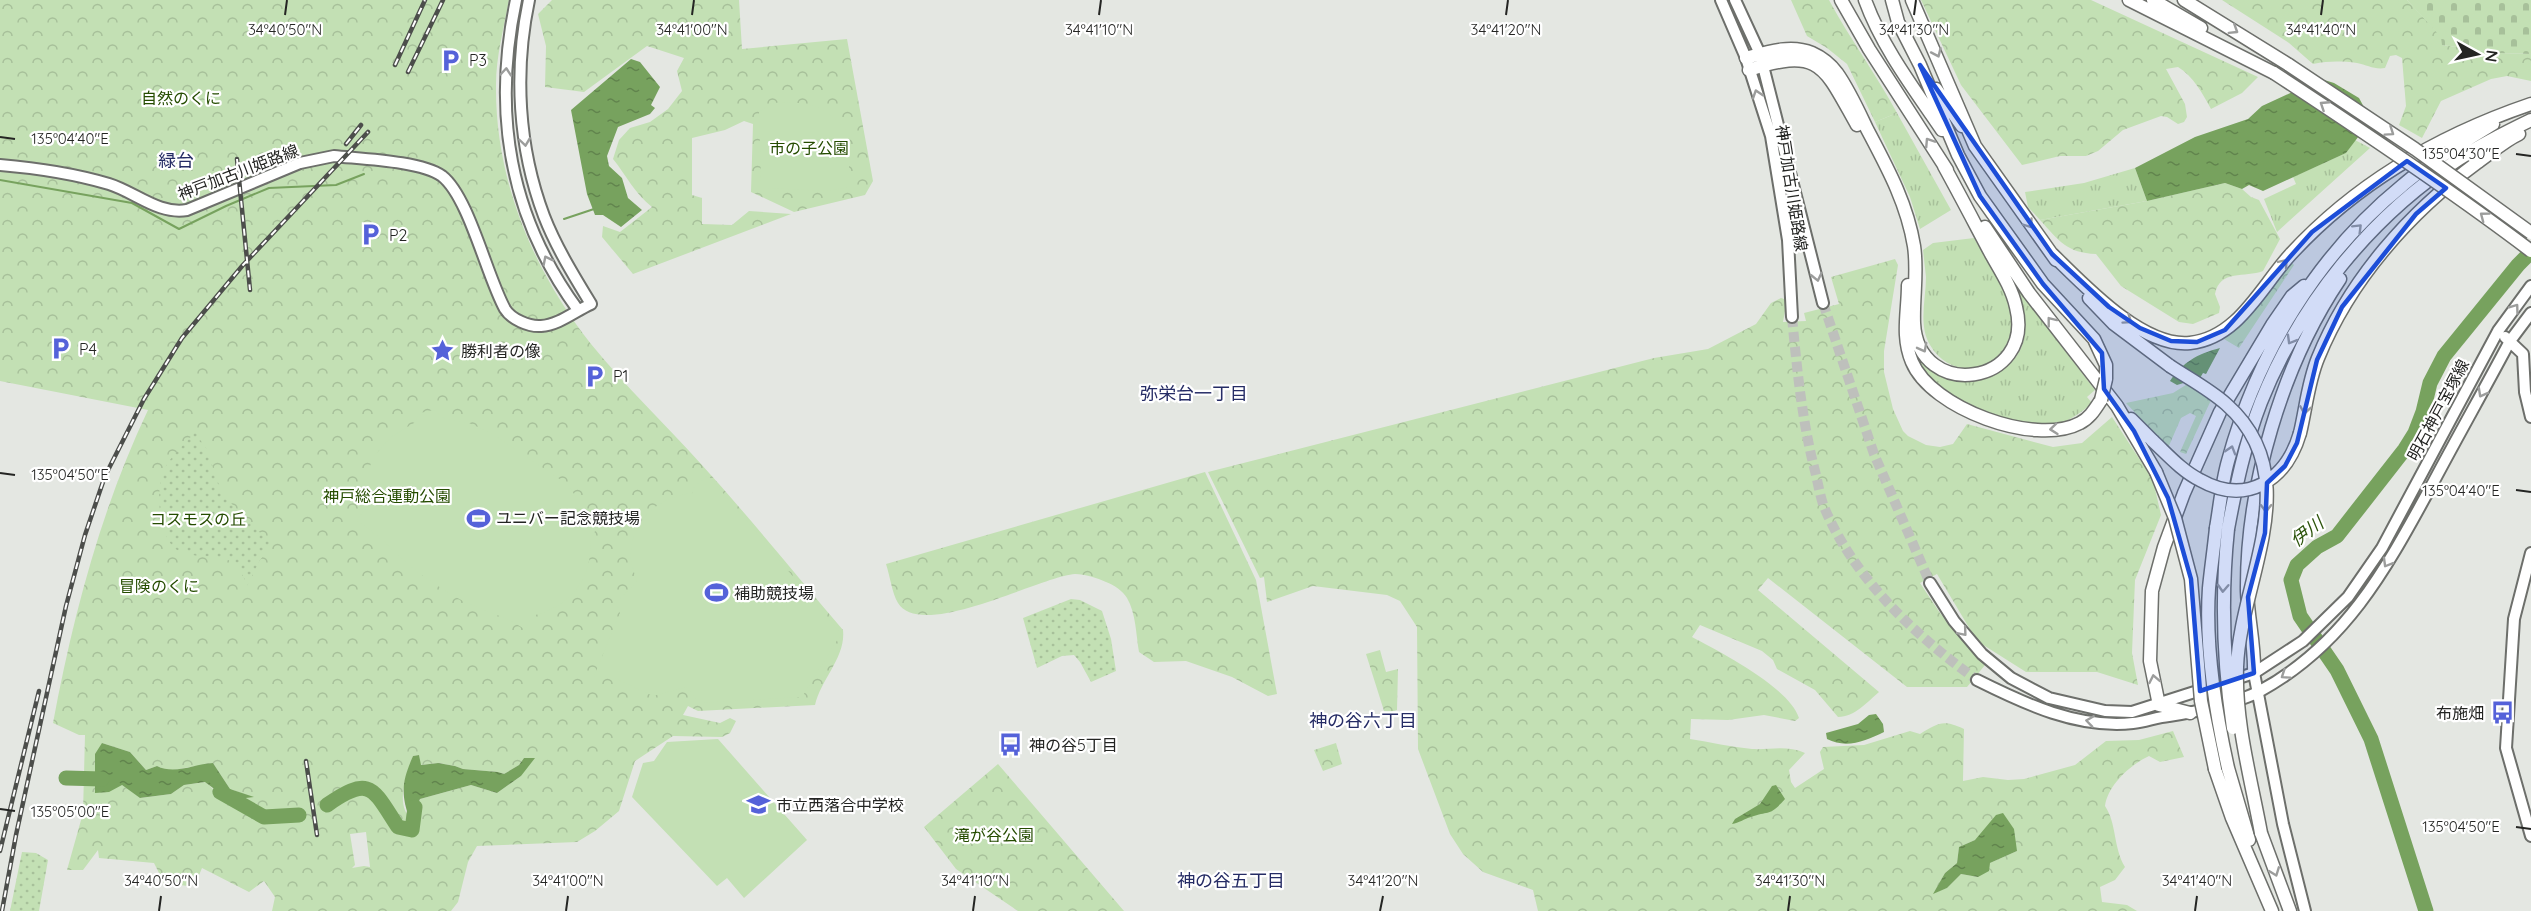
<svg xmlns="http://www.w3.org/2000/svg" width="2531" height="911" viewBox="0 0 2531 911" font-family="Quicksand,'Noto Sans JP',sans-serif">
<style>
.grass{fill:url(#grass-tufts)}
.forest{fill:url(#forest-crowns);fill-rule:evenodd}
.cemetery{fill:url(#cemetery-stones)}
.garden{fill:url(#garden-dots)}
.pitch{fill:#c3e0b4}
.water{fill:url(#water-ripples)}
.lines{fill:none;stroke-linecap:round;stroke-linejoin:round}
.stream{stroke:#77a25e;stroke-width:2}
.river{stroke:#77a25e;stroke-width:15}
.major-tunnel{stroke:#bec0bc;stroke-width:10;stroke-dasharray:10 5;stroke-linecap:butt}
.major-casing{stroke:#6d6f6b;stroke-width:14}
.highway-casing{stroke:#6d6f6b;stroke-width:15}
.major{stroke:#fff;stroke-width:10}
.highway{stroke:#fff;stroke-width:12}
.rail-casing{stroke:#4c4e4b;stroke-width:4.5}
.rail{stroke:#fff;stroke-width:2;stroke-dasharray:7;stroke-linecap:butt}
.highway-bridge-casing{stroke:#6d6f6b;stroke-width:15;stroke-linecap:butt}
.highway-bridge{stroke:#fff;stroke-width:12}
.oneway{stroke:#9c9d9c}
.marked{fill:#1d4ed8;fill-opacity:0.2;stroke:#1d4ed8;stroke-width:4.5;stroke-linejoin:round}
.ticks{fill:none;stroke:#242523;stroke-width:2}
.labels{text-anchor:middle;stroke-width:4.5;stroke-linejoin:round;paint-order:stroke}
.poi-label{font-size:16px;fill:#242523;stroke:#fff;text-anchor:start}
.park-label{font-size:16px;fill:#254c00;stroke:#fff}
.street-label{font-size:16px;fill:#242523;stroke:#fff}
.neighbourhood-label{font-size:18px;fill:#252c65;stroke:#fff}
.water-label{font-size:18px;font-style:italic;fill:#2c540b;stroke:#fff}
.ticks-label{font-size:15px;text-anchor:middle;fill:#242523;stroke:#fff;stroke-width:4.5;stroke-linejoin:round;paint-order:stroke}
</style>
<defs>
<pattern id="grass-tufts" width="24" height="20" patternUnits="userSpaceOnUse" patternTransform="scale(1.5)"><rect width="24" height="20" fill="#c3e0b4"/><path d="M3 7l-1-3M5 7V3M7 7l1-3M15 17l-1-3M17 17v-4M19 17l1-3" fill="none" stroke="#a7c09a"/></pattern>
<pattern id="forest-crowns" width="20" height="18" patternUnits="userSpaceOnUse" patternTransform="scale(1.5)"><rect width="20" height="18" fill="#c3e0b4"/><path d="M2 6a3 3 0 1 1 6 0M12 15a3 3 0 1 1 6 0" fill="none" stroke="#a7c09a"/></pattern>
<pattern id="cemetery-stones" width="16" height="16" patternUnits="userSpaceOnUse" patternTransform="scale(1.5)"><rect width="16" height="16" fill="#c3e0b4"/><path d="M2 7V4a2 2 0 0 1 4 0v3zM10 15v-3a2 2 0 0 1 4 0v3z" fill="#a7c09a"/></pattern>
<pattern id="garden-dots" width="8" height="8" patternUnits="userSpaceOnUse" patternTransform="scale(1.5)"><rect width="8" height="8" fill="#c3e0b4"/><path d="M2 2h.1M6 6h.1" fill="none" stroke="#a7c09a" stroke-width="1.8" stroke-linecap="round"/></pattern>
<pattern id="water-ripples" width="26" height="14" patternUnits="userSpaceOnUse" patternTransform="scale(1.5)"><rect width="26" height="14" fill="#77a25e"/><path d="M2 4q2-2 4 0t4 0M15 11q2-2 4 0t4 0" fill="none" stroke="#61844d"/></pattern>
</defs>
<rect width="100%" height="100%" fill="#e4e7e2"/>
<path class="grass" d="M1897,113L1951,210L1920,229L1910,197L1875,122Z
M2355,140L2370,148L2277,232L2264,199L2296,184L2293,177L2346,153Z
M2135,168L2147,201L2040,220L2028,207L2025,192L2084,183Z
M1974,238C1988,263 2012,292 2012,321C2012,368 1955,387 1930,345C1918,325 1926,299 1926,277C1925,268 1924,259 1923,250L1933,243Z
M2011,280L2095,390L2087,397L2092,403C2082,412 2070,421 2056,424C2019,431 1952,404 1927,377C1921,369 1918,361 1914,352C1923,362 1933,374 1946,379C1980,390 2025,368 2025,329C2026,312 2019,295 2011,280Z"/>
<path class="forest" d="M0,0H509C504,28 496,56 496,85C495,180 533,270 591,344C625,386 665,424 701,464C750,518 796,575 843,630C846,657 821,679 815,705L698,711L688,706L683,715L720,723L730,718L736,721L730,733L722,737L673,736L635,761L619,811L595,831L577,842L477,846L468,862L458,902L451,911H272L275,897L264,881L249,892L202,868L197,880L188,886L164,883L154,863L99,858L98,850L83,870H67L83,813L85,735H79L53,723C73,616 101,509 148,410L0,381ZM102,743L130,752L146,770L157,766L168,771L213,763L230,789L252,797L215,791L206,782L184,785L171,794L141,798L122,785ZM419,755L420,765L438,763L455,766L463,769L498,772L504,774L519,765L524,758L521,776L497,793L471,785L420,799L415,811L414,830L412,819C394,806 407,772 413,756ZM366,832L370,867L364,866L352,868L355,865L350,834Z
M552,0H739L742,49L847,39L873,181L865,195L794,212L751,192L753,124L744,121L725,130L692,138V195L702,198V224L732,225L749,211L791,214L633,274L602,237L603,226L620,232L652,207C635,194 626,175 613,159L619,140L630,128L650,122L668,109L682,91L677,71L684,58L647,46L584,92L545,87L546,46L538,14Z
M1791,0H1829C1850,39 1876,74 1897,113L1875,122L1847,64L1827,48L1807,36Z
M1921,0H2091L2258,77L2242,93L2211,109C2203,94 2193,76 2178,67L2166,69L2185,104L2187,117L2184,122L2178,124L2167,117L2161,116L2123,130L2098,151L2086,156H2060L2022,165L1961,85Z
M2222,0H2407L2442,37V45L2499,53L2531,54V81L2507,76L2491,79L2441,101L2422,138L2399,125L2406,106L2402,58L2396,55L2390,56L2385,68C2375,70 2367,65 2357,63C2341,61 2329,61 2313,64L2289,43Z
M2225,183L2242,189L2251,197L2259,200L2280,239L2263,271C2245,278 2220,269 2215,294L2220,307L2219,313L2193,324L2179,322L2121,286L2096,254C2067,253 2059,241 2040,220L2147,201Z
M1895,259L1898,265L1884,351V372L1893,409L1903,431L1908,436L1926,445L1940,447L1953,444L1967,424L2053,447L2082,443L2112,417L2153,480L2161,515L2135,580L2132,653L2138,685L2097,672H2026L1977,641L1937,574L1920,583L1940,613L1985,665L1967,687H1907L1768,578L1758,590L1879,692C1867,702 1855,717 1838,717L1815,690L1777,669L1773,660L1762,651L1700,625L1692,637C1720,652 1789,687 1799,718L1795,721L1764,715L1728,720L1691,719L1690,739C1710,742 1731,747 1752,749C1770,750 1787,745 1805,753L1789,770L1791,782L1795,788L1824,769L1820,752L1823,747L1864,745L1910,731L1920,734C1938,723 1943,719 1964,729L1963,781L1983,777L2008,780L2024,779L2075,765L2106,741L2139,740L2173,731L2184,757L2160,762L2149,756C2130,765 2108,785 2105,806C2117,824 2113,847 2125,867L2115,880L2100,887L2102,902L2127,905L2137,911H1538L1533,890L1483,872L1463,854L1450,834L1418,749L1417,627L1400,601L1387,595L1313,586L1267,602L1264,577L1260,578L1208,472L1654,358L1708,349L1756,324L1771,303L1781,298L1787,300L1783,322L1806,321L1804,313L1839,304L1831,277ZM1975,840L2017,851L1990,863L1978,877L1961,874L1947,888L1934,893L1945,873L1957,863L1959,847Z
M2290,261L2294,265L2239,348L2224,339L2245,319Z
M2189,383L2212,398L2186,454L2180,452L2196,416L2190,413L2181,418L2168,448L2126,403L2173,393Z
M1205,472L1256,580L1277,694L1268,696L1232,677L1186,661L1154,662L1139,652C1136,635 1136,613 1127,598C1123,591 1114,585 1106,582C1097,578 1085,574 1075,574C1039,577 921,641 898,603C892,593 890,576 886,564Z
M1380,650L1386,672L1398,669L1397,710L1385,714L1366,654Z
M1336,743L1342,764L1323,771L1314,750Z
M998,764L1124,911H1018L956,869L924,827Z"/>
<path class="cemetery" d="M2407,0H2531V54L2499,53L2442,45L2441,37Z"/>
<path class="garden" d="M196,431L199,432L198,437L209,452L215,477L227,499L272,545L260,560L247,586C234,543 206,564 179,551C158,540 155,490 164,470C170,456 186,443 196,431Z
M1071,599L1080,600L1102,611L1111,639L1116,671L1091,682L1080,662L1074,655L1062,656L1037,668L1023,618Z
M22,852L36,853L48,860L39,911H10Z"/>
<path class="pitch" d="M781,102C818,103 824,107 849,133V187L828,191L768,188L761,181L759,112L770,104Z
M433,410L444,418L469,423L491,433L567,484L584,508L595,514L599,526C586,542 593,543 589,561C583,591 560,610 531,616L526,630C509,618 491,613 472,605C458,599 445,591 432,582C404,565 385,538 357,521L365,508L364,481L374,456L391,437L414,423L420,413Z
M708,475L841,634L802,697L700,703L686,687L653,696L612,677L594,676L620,613L616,602L637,582C635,575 632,567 631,559C628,522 659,496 693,493L692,489Z
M718,739L807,840L744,898L727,878L717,886L632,797L643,763L654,761L667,742Z"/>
<path class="water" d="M631,59L640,62L660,87L651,105L655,108L650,114L618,127L607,156L609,166L622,178L628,198L642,210L621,227L603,215H595L587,194L571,110Z
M2321,79L2334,83L2359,98L2371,120L2346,153L2263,191L2249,185L2242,189L2225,183L2147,201L2135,168L2195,137L2248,119L2262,106Z
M2220,348L2206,374L2203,373L2200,378L2177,385L2170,381C2183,362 2197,354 2220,348Z
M1876,714L1883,724L1884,732C1866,741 1846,749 1827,739L1826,733L1858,724L1869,715Z
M102,743L130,752L146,770L157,766C175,775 194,764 213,763L230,789L254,797L229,800L205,782L184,785L171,794L140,798L122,785L109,792L95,793V754Z
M419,755L421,765L438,763L455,766L463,769L498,772L504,774L519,765L524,758H535L521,776L497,793L471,785L420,799L415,811V831L411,824L412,819L409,817C400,792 403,779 413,756Z
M1776,785L1785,799C1769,817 1770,810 1751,817C1744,819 1739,823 1732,824L1735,819L1760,804L1772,786Z
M2003,813L2014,829L2017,851L1990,863L1989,871L1978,877L1961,874L1947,888L1933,894L1945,873L1957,863L1959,847L1975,840L1996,815Z"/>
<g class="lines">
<path class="stream" d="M0,180L132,203L179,229L226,206L269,188L336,185L364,174
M564,219L594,209"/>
<path class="river" d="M66,778L102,779
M220,792L264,817L299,815
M327,805C371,774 373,789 398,827L412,830L415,807
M2426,911L2371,739L2337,670L2300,616L2291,580L2297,565L2317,547L2337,536L2405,449L2415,433L2423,412L2430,383L2444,356L2518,265L2531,252"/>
<path class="major-tunnel" d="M1823,303L1874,454L1930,583
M1792,317C1797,369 1802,421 1815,471C1818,483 1820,496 1824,507C1855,580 1915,635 1977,680"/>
<defs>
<path id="major" d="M516,0C492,113 509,216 578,310
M1721,0L1746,58L1771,136L1788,240L1792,317
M1735,0L1760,54L1823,303
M0,165C36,168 75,174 109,184C135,192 159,215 187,210L300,163L334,156C362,159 421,161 442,176C469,197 487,277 505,309C511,319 529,327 541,326C559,325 575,311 591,304C574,276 556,247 544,216C518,147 514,71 529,0
M2505,337L2523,354L2525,392L2531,417
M2531,553L2514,619L2506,748L2531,836
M1930,583L1954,621L1982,654L2011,678L2049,698L2105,711L2132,712L2254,673L2303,641L2348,597L2382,548L2498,331L2531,286
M2254,673L2283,824L2305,911
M1977,680C2025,704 2078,729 2133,723C2145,722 2157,717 2169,716C2192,713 2240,702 2260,691C2348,643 2388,565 2434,481C2459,434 2485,388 2510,341L2531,313"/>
<path id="highway" d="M1841,0L1869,49L1947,170
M1865,0C1882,47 1914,89 1942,130
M1892,0L1898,22L1920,65L1958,155L1980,196L2043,284L2094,339L2106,365V379
M1912,0L1975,146L2056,260
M2129,0L2274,73
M2153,0L2201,28
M2184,0L2289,65
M1746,58C1767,52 1791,44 1812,53C1821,57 1831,65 1837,73C1849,90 1858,110 1867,129C1887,167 1907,203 1914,246C1918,272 1913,297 1914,323C1918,402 2036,386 2016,307C2012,288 2000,270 1991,254C1975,224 1960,195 1944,166
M1749,70C1821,46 1824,67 1857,125
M1936,89L1962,126
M1985,227L2029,293L2117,406L2156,472
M2052,254C2084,285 2142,348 2190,343C2238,338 2261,287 2290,255C2355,184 2440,135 2531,104
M1908,285C1908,312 1901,336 1912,362C1931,408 2035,447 2080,423C2090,418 2095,409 2101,400
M2089,298L2114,324L2170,366
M2131,419L2153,441
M2300,433C2306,408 2308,382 2318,358C2350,279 2410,212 2478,162C2491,153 2504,141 2519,134
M2216,528C2220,505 2222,482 2228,461C2257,354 2317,255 2403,185C2431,161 2462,143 2493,124
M2228,529C2236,486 2245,443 2261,402C2300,304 2371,216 2459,159C2482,144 2506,132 2531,120
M2254,673C2255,645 2248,619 2247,591C2246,487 2282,365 2340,279
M2190,713L2159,705L2150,661L2152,591L2164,547L2184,493L2220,412L2272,325L2292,296L2304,286
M2228,768L2249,840
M2215,769L2232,818L2272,911
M2261,833L2290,911"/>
</defs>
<use href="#major" class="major-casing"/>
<use href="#highway" class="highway-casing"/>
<use href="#major" class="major"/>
<use href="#highway" class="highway"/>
<defs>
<path id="rail" d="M395,65L425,0
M408,72L443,0
M346,144L361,125
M237,159L250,290
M306,761L317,835
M0,851L39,691
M2,911L16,835L66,606L85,535L105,476L144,399L182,338L243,265L368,132"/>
</defs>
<use href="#rail" class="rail-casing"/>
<use href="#rail" class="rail"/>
<defs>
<path id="highway-bridge" d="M2289,65L2415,149L2531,233
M2274,73C2361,130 2448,188 2531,251
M2170,366C2188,378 2209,389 2226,404C2309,477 2240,579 2237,667C2235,722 2251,779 2261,833
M2101,400L2106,379
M2153,441C2168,455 2182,471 2200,480C2246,506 2286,481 2300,433
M2156,472L2175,518L2191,579L2201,701L2215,769
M2216,528C2214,548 2211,568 2209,588C2205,647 2215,710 2228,768
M2228,529C2221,596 2223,661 2233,728"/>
</defs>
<use href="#highway-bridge" class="highway-bridge-casing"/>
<use href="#highway-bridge" class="highway-bridge"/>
</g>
<defs><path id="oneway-chevron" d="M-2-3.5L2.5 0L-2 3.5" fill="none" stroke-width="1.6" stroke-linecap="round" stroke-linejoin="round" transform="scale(1.5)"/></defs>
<g class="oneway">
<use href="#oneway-chevron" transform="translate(2234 30) rotate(32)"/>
<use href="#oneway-chevron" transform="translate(1937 53) rotate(66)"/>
<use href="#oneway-chevron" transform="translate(506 72) rotate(-85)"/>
<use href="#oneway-chevron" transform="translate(1757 94) rotate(-108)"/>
<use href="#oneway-chevron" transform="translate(2324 105) rotate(-147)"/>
<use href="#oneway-chevron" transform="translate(2390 132) rotate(34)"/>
<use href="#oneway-chevron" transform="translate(525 142) rotate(82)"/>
<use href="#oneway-chevron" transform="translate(1929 142) rotate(-123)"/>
<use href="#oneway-chevron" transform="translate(2484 216) rotate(-143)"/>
<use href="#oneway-chevron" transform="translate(2029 224) rotate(54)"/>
<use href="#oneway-chevron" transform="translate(2358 228) rotate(-45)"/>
<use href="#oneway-chevron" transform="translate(547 260) rotate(-117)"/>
<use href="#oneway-chevron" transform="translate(2284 263) rotate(-50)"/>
<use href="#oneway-chevron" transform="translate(1817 277) rotate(77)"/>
<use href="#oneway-chevron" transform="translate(2515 308) rotate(-54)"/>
<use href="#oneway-chevron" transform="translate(2128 320) rotate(35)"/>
<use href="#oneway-chevron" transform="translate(2051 321) rotate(-128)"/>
<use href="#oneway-chevron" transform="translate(2291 340) rotate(120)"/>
<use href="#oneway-chevron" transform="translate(1923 348) rotate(62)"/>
<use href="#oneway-chevron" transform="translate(2482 393) rotate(119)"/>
<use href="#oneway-chevron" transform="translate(2305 410) rotate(99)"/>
<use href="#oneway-chevron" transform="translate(2054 429) rotate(174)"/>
<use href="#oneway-chevron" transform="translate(2231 450) rotate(-73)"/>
<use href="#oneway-chevron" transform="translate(2266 508) rotate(91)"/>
<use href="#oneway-chevron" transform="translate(2387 563) rotate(120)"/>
<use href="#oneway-chevron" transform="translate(2223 588) rotate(93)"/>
<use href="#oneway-chevron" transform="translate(1963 632) rotate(50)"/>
<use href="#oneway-chevron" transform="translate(2285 675) rotate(146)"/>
<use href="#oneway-chevron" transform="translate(2154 679) rotate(-101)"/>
<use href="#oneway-chevron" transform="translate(2090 721) rotate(-172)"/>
<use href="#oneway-chevron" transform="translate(2275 872) rotate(69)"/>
</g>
<path class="marked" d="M1920,65L2052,254L2109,307L2140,328L2171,341L2197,342L2225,330L2312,232L2407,161L2446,188L2416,214L2342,307L2317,360L2297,443L2285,466L2267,483L2265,533L2248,597L2254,673L2200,691L2191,579L2168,498L2134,431L2104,389L2102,353L2043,284L1980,196Z"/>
<path class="ticks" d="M285,15L287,0M692,15L694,0M1099,15L1101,0M1506,15L1508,0M1914,15L1916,0M2321,15L2323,0M0,137L15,139M2516,154L2531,156M0,473L15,475M2516,490L2531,492M0,809L15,811M2516,827L2531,829M159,911L161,896M566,911L568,896M973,911L975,896M1380,911L1383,896M1788,911L1790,896M2195,911L2197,896"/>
<defs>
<symbol id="parking-bare" viewBox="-9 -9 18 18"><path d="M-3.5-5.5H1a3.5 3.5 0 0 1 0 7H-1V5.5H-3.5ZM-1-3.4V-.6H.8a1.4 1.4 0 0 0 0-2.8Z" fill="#5562d9" stroke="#fff" stroke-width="2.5" paint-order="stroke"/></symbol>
<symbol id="sight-bare" viewBox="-9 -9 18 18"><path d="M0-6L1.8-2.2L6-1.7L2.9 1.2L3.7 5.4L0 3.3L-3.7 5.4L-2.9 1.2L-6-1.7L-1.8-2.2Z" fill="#5562d9" stroke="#fff" stroke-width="2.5" paint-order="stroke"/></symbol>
<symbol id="stadium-bare" viewBox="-9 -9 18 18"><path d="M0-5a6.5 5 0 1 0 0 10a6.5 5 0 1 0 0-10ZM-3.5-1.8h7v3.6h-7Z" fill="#5562d9" stroke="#fff" stroke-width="2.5" paint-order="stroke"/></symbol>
<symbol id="bus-bare" viewBox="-9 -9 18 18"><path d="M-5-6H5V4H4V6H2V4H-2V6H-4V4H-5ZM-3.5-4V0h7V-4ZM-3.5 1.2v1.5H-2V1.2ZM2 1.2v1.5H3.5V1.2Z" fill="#5562d9" stroke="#fff" stroke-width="2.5" paint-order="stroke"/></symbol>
<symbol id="school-bare" viewBox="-9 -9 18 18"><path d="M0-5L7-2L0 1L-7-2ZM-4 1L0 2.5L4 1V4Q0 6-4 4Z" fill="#5562d9" stroke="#fff" stroke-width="2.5" paint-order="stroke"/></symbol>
</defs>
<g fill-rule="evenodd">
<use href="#parking-bare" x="434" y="44" width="33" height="33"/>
<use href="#parking-bare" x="354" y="218" width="33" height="33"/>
<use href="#parking-bare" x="44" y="332" width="33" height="33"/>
<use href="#sight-bare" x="426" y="334" width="33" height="33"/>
<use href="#parking-bare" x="578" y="360" width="33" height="33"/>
<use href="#stadium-bare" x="462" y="502" width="33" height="33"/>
<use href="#stadium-bare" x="700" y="576" width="33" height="33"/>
<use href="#bus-bare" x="2486" y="696" width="33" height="33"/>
<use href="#bus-bare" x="994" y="728" width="33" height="33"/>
<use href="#school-bare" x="742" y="788" width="33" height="33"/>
</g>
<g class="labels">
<g class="poi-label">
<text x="469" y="66">P3</text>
<text x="389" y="241">P2</text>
<text x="79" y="355">P4</text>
<text x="461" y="357">勝利者の像</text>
<text x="613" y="382">P1</text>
<text x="496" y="524">ユニバー記念競技場</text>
<text x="734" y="599">補助競技場</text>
<text x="2484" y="719" text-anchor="end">布施畑</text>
<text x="1029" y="751">神の谷5丁目</text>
<text x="776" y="811">市立西落合中学校</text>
</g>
<g class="park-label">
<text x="181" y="104">自然のくに</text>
<text x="809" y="154">市の子公園</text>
<text x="387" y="502">神戸総合運動公園</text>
<text x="198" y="525">コスモスの丘</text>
<text x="159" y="592">冒険のくに</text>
<text x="994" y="841">滝が谷公園</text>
</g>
<g class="street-label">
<text transform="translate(238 172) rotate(-21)" y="6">神戸加古川姫路線</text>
<text transform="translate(1792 188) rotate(81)" y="6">神戸加古川姫路線</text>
<text transform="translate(2438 410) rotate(-62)" y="6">明石神戸宝塚線</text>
</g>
<g class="neighbourhood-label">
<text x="176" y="167">緑台</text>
<text x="1194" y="400">弥栄台一丁目</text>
<text x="1363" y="727">神の谷六丁目</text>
<text x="1231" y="887">神の谷五丁目</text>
</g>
<g class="water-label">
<text transform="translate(2307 532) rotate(-37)" y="6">伊川</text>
</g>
</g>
<g class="ticks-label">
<text x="285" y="35">34°40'50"N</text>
<text x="692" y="35">34°41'00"N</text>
<text x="1099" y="35">34°41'10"N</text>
<text x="1506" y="35">34°41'20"N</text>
<text x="1914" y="35">34°41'30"N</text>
<text x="2321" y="35">34°41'40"N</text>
<text x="70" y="144">135°04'40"E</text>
<text x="2461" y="159">135°04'30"E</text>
<text x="70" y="480">135°04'50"E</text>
<text x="2461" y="496">135°04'40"E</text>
<text x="70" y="817">135°05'00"E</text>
<text x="2461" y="832">135°04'50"E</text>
<text x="161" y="886">34°40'50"N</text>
<text x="568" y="886">34°41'00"N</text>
<text x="975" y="886">34°41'10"N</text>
<text x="1383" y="886">34°41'20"N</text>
<text x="1790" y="886">34°41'30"N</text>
<text x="2197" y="886">34°41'40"N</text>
</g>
<g transform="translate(2477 54) rotate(98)" stroke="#ffffff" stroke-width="4.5" paint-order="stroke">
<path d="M0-4.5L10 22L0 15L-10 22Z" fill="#242523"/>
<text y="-9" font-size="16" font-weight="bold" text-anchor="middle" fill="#242523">N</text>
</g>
</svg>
